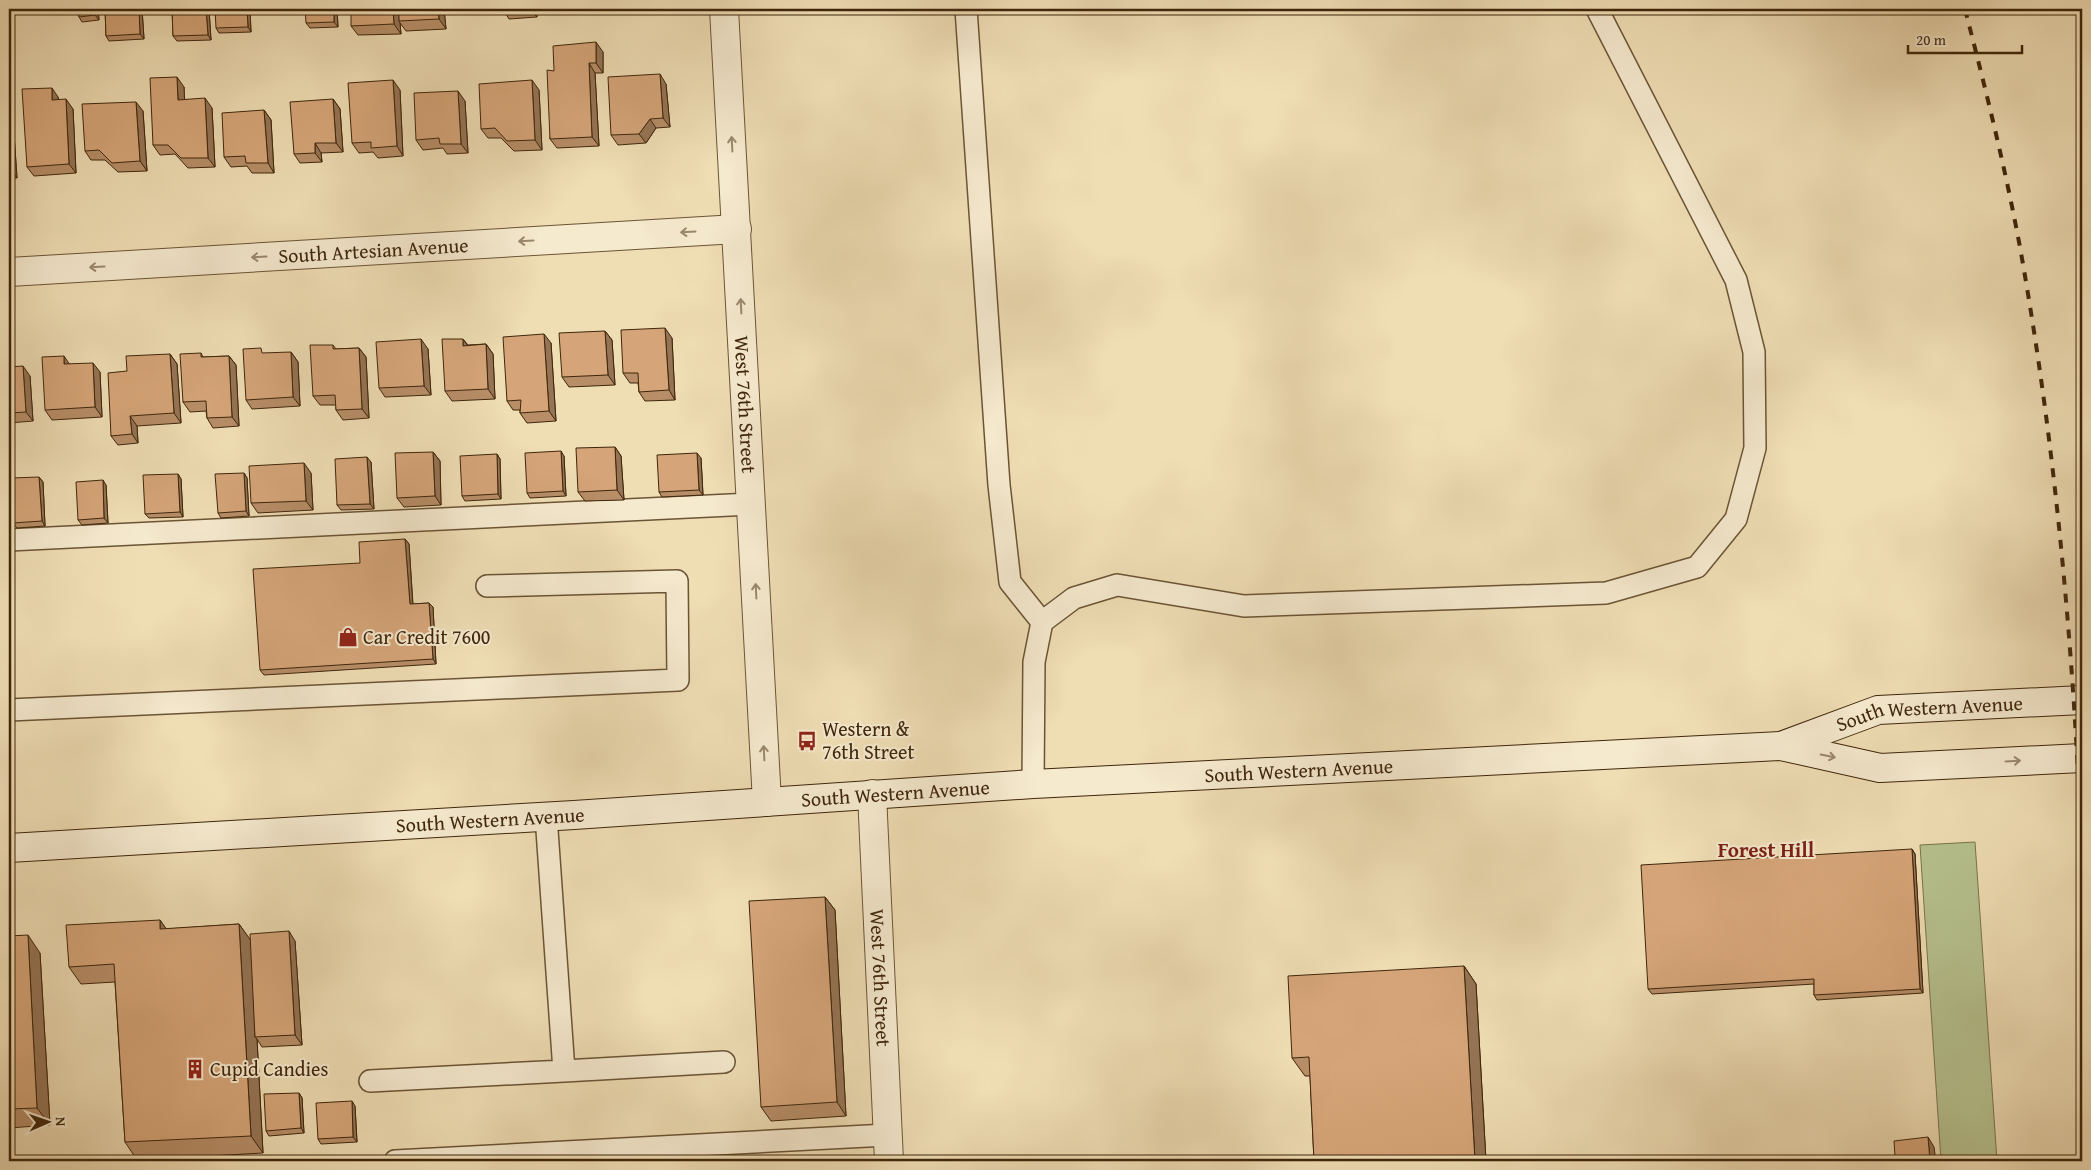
<svg xmlns="http://www.w3.org/2000/svg" width="2091" height="1170" viewBox="0 0 2091 1170" font-family="'Gentium Book Plus',serif">
<style>
.green{fill:#b6c28f;stroke:#7a744d}
.lines{fill:none;stroke-linecap:round;stroke-linejoin:round}
.lane-casing{stroke:#6b5435;stroke-width:24}
.street-casing{stroke:#6b5435;stroke-width:30}
.secondary-casing{stroke:#3f260b;stroke-width:30}
.lane{stroke:#f5e9ce;stroke-width:21}
.street{stroke:#f5e9ce;stroke-width:28}
.secondary{stroke:#f5e9ce;stroke-width:28}
.rail{stroke:#3f260b;stroke-width:4;stroke-dasharray:9 9;stroke-linecap:butt}
.wall{fill:#b78e68;stroke:#3f260b}
.shaded-wall{fill:#957455;stroke:#3f260b}
.building{fill:#d5a579;stroke:#3f260b}
.oneway{stroke:#9a886c}
.labels{text-anchor:middle;stroke-width:4;stroke-linejoin:round;paint-order:stroke}
.street-label{font-size:20px;fill:#3f260b;stroke:#f5e9ce}
.poi-label{font-size:20px;fill:#3f260b;stroke:#f5e9ce;text-anchor:start}
.neighbourhood-label{font-size:21px;font-weight:bold;fill:#7a1f14;stroke:#f5e9ce}
</style>
<rect width="100%" height="100%" fill="#efddb4"/>
<filter id="stains"><feTurbulence type="fractalNoise" baseFrequency=".004" numOctaves="4"/><feColorMatrix values="0 0 0 0 .2 0 0 0 0 .09 0 0 0 0 .02 0 0 0 .5 -.17"/></filter>
<radialGradient id="worn" r=".72"><stop offset=".6" stop-color="#630" stop-opacity="0"/><stop offset="1" stop-color="#630" stop-opacity=".3"/></radialGradient>
<path class="green" d="M1975,842L1997,1161H1941L1920,845Z"/>
<g class="lines">
<defs>
<path id="lane" d="M966,9L999,485L1010,582L1042,622
M9,540L751,504
M9,710L678,680L677,581L487,586
M1033,784L1034,662L1042,622L1074,598L1117,585L1244,606L1606,593L1697,567L1736,519L1755,448L1754,352L1736,280L1597,9
M564,1071L724,1062
M370,1081L564,1071L546,816
M395,1161L887,1135"/>
<g id="street">
<path id="s1" d="M724,9L767,802"/>
<path id="s2" d="M9,272L737,229"/>
<path id="s3" d="M872,794L889,1161"/>
</g>
<g id="secondary">
<path id="s4" d="M1781,746L1878,710L2082,700"/>
<path id="s5" d="M9,848L574,815L1033,784L1781,746L1880,768L2082,758"/>
</g>
</defs>
<use href="#lane" class="lane-casing"/>
<use href="#street" class="street-casing"/>
<use href="#secondary" class="secondary-casing"/>
<use href="#lane" class="lane"/>
<use href="#street" class="street"/>
<use href="#secondary" class="secondary"/>
<path class="rail" d="M1965,9C1988,99 2011,190 2026,282C2058,471 2074,663 2082,855"/>
</g>
<path class="wall" d="M78,9H98L99,20L82,22L79,17Z
M105,9H142L144,39L109,41L106,36Z
M172,9H209L211,40L177,41L173,36Z
M250,9L251,32L219,33L216,28Z
M337,9L338,27L310,28L306,23Z
M444,9L446,29L406,31L400,23L401,34L358,35L351,26Z
M506,9H536L537,17L509,19L506,14Z
M603,52V73H595L599,146L557,148L550,139L554,71Z
M666,84L670,127L656,128L646,143L618,145L611,135Z
M184,87V99L212,108L215,167L188,168L175,154L160,155L153,145Z
M400,90L403,156L378,158L373,152L359,153L352,143Z
M539,90L542,150L514,151L501,138H488L481,129Z
M58,97L59,100L73,109L76,173L34,176L27,167Z
M333,99L340,109L343,152L321,153L322,162L300,163L294,154Z
M9,100L12,105L17,178H9Z
M465,101L468,153L447,154L443,148L423,150L416,140Z
M264,110L271,120L274,173H252L247,166L231,167L224,157Z
M143,111L147,171L118,172L105,160H91L85,151Z
M605,331L612,340L615,385L569,387L562,377Z
M672,338L675,400L645,401L639,392L638,383H630L623,373Z
M463,339L468,345L486,344L493,354L495,399L452,401L445,391Z
M551,343L556,421L527,423L520,413V410H513L507,401Z
M333,345L336,349L359,348L366,357L369,418L343,420L336,410V405H320L313,396Z
M428,349L431,395L385,397L379,388Z
M291,352L298,362L300,406L252,409L246,400Z
M201,353L203,357L229,356L236,365L239,426L213,428L207,418L206,411L190,412L183,402Z
M170,354L177,364L181,423L137,426L138,443L118,445L111,436L127,371Z
M9,367L30,376L33,421L9,423Z
M100,372L102,417L52,420L45,410Z
M615,447L621,456L624,500L585,501L578,492Z
M433,452L440,461L441,505L404,507L397,498Z
M497,454L500,459L501,499L465,501L462,496Z
M564,456L566,496L530,498L527,493Z
M701,458L703,495L662,497L659,492Z
M371,462L374,509L341,510L337,505Z
M244,473L247,478L249,516L221,518L218,513Z
M311,473L313,510L258,513L251,503Z
M178,474L181,479L183,517L149,518L145,514Z
M39,477L43,482L45,526L17,528L13,523Z
M106,485L108,523L82,525L78,520Z
M405,539L409,544L413,604L429,603L433,607L436,664L264,675L260,670L360,563Z
M1912,849L1915,854L1923,993L1817,1000L1814,995V984L1652,994L1648,989Z
M825,897L835,910L846,1116L771,1121L761,1107Z
M160,920L166,929L239,924L250,940L295,941L302,1045L262,1047L257,1039L263,1153L137,1160L125,1142L115,982L81,984L69,967Z
M9,936L40,953L50,1125L9,1128Z
M1464,966L1476,984L1486,1161H1314L1310,1076H1305L1292,1058Z
M299,1093L302,1098L304,1133L269,1136L266,1131Z
M355,1106L357,1142L321,1144L318,1139Z"/>
<path class="shaded-wall" d="M95,9H98L99,20L95,15Z
M139,9H142L144,39L140,34Z
M206,9H209L211,40L208,35Z
M247,9H250L251,32L248,27Z
M334,9H337L338,27L334,22Z
M393,9H400L399,21L400,23L401,34L394,24Z
M438,9H444L446,29L439,19Z
M533,9H536L537,17L533,13Z
M596,42L603,52V73L596,63Z
M589,63L595,73L599,146L592,137Z
M660,74L666,84L670,127L663,118Z
M177,77L184,87L185,109L178,100Z
M393,80L400,90L403,156L397,146Z
M532,80L539,90L542,150L535,140Z
M52,88L58,97L59,110L52,100Z
M458,91L465,101L468,153L461,144Z
M205,98L212,108L215,167L208,158Z
M66,99L73,109L76,173L69,164Z
M333,99L340,109L343,152L336,143Z
M9,100L12,105L17,178L10,168L9,150Z
M136,102L143,111L147,171L140,161Z
M264,110L271,120L274,173L268,163Z
M650,119L656,128L646,143L639,134Z
M315,143L321,153L322,162L315,153Z
M665,328L672,338L675,400L669,390Z
M605,331L612,340L615,385L608,375Z
M544,334L551,343L556,421L549,411Z
M421,339L428,349L431,395L424,386Z
M463,339L470,349L463,346Z
M486,344L493,354L495,399L488,389Z
M359,348L366,357L369,418L362,409Z
M291,352L298,362L300,406L293,397Z
M170,354L177,364L181,423L174,413Z
M64,356L70,365L64,364Z
M229,356L236,365L239,426L232,417Z
M93,363L100,372L102,417L95,407Z
M23,366L30,376L33,421L26,412Z
M130,416L137,426L138,443L132,434Z
M615,447L621,456L624,500L617,490Z
M561,451L564,456L566,496L563,491Z
M433,452L440,461L441,505L435,496Z
M697,453L701,458L703,495L699,490Z
M497,454L500,459L501,499L498,494Z
M367,457L371,462L374,509L370,504Z
M304,463L311,473L313,510L306,501Z
M244,473L247,478L249,516L246,511Z
M178,474L181,479L183,517L180,512Z
M39,477L43,482L45,526L42,521Z
M103,480L106,485L108,523L104,518Z
M405,539L409,544L413,609L410,604Z
M429,603L433,607L436,664L433,659Z
M1912,849L1915,854L1923,993L1920,989Z
M825,897L835,910L846,1116L837,1102Z
M160,920L172,937L160,929Z
M239,924L252,942L255,1037L257,1039L263,1153L251,1136Z
M289,931L295,941L302,1045L295,1035Z
M28,935L40,953L50,1125L37,1108Z
M1464,966L1476,984L1486,1161H1475Z
M299,1093L302,1098L304,1133L301,1128Z
M352,1101L355,1106L357,1142L353,1137Z
M1928,1137L1934,1147L1936,1161H1930Z"/>
<path class="building" d="M78,9H95V15L79,17Z
M105,9H139L140,34L106,36Z
M172,9H206L208,35L173,36Z
M215,9H247L248,27L216,28Z
M305,9H334V22L306,23Z
M351,9H393L394,24L351,26Z
M399,9H438L439,19L399,21Z
M506,9H533V13L506,14Z
M596,42V63H589L592,137L550,139L547,70L554,71L553,46Z
M660,74L663,118L650,119L639,134L611,135L608,77Z
M177,77L178,100L205,98L208,158H181L168,145H153L150,78Z
M393,80L397,146L371,148V142L352,143L348,83Z
M532,80L535,140L507,141L495,128L481,129L479,84Z
M52,88V100L66,99L69,164L27,167L22,89Z
M458,91L461,144H440L439,138L416,140L414,93Z
M333,99L336,143H315V153L294,154L290,102Z
M136,102L140,161L112,163L99,150L85,151L82,104Z
M264,110L268,163H246L245,156L224,157L222,113Z
M9,150L10,168H9Z
M665,328L669,390L639,392L638,373H623L621,330Z
M605,331L608,375L562,377L559,333Z
M544,334L549,411L520,413L521,400L507,401L503,337Z
M421,339L424,386L379,388L376,342Z
M442,339H463V346L486,344L488,389L445,391Z
M310,345H333V349L359,348L362,409L336,410L335,395L313,396Z
M261,348L262,353L291,352L293,397L246,400L243,349Z
M201,353V357L229,356L232,417L207,418L206,401L183,402L180,354Z
M170,354L174,413L130,416L132,434L111,436L108,373L127,371L126,356Z
M64,356V364L93,363L95,407L45,410L42,357Z
M23,366L26,412L9,413V367Z
M615,447L617,490L578,492L576,448Z
M561,451L563,491L527,493L525,453Z
M433,452L435,496L397,498L395,453Z
M697,453L699,490L659,492L657,455Z
M497,454L498,494L462,496L460,456Z
M367,457L370,504L337,505L335,459Z
M304,463L306,501L251,503L249,466Z
M244,473L246,511L218,513L215,474Z
M178,474L180,512L145,514L143,475Z
M39,477L42,521L13,523L11,478Z
M103,480L104,518L78,520L76,482Z
M405,539L410,604L429,603L433,659L260,670L253,569L360,563L359,542Z
M1912,849L1920,989L1814,995V979L1648,989L1641,865Z
M825,897L837,1102L761,1107L749,901Z
M160,920V929L239,924L251,1136L125,1142L114,964L69,967L66,925Z
M289,931L295,1035L255,1037L250,934Z
M28,935L37,1108L9,1109V936Z
M1464,966L1475,1161H1314L1309,1057L1292,1058L1288,976Z
M299,1093L301,1128L266,1131L264,1094Z
M352,1101L353,1137L318,1139L316,1103Z
M1928,1137L1930,1161H1890L1889,1157L1895,1156L1894,1141Z"/>
<defs><path id="oneway-shaft" d="M-6 0H5M1.5-3L5.5 0L1.5 3" fill="none" stroke-width="1.6" stroke-linecap="round" stroke-linejoin="round" transform="scale(1.25)"/></defs>
<g class="oneway">
<use href="#oneway-shaft" transform="translate(732 144) rotate(-93)"/>
<use href="#oneway-shaft" transform="translate(688 232) rotate(177)"/>
<use href="#oneway-shaft" transform="translate(526 241) rotate(177)"/>
<use href="#oneway-shaft" transform="translate(259 257) rotate(177)"/>
<use href="#oneway-shaft" transform="translate(97 267) rotate(177)"/>
<use href="#oneway-shaft" transform="translate(741 306) rotate(-93)"/>
<use href="#oneway-shaft" transform="translate(756 591) rotate(-93)"/>
<use href="#oneway-shaft" transform="translate(764 753) rotate(-93)"/>
<use href="#oneway-shaft" transform="translate(1828 756) rotate(12)"/>
<use href="#oneway-shaft" transform="translate(2013 761) rotate(-3)"/>
</g>
<defs>
<symbol id="shop-bare" viewBox="-9 -9 18 18"><path d="M-5-2.5h2.3a2.7 3.5 0 0 1 5.4 0H5L5.5 6h-11ZM-1.5-2.5h3a1.5 2.3 0 0 0-3 0Z" fill="#8f2418" stroke="#f5e9ce" stroke-width="2.5" paint-order="stroke"/></symbol>
<symbol id="bus-bare" viewBox="-9 -9 18 18"><path d="M-5-6H5V4H4V6H2V4H-2V6H-4V4H-5ZM-3.5-4V0h7V-4ZM-3.5 1.2v1.5H-2V1.2ZM2 1.2v1.5H3.5V1.2Z" fill="#8f2418" stroke="#f5e9ce" stroke-width="2.5" paint-order="stroke"/></symbol>
<symbol id="building-bare" viewBox="-9 -9 18 18"><path d="M-4-6H4V6H1V3H-1V6H-4ZM-2.5-4.3h1.7v1.8h-1.7ZM.8-4.3h1.7v1.8H.8ZM-2.5-1h1.7V.8h-1.7ZM.8-1h1.7V.8H.8Z" fill="#8f2418" stroke="#f5e9ce" stroke-width="2.5" paint-order="stroke"/></symbol>
</defs>
<g fill-rule="evenodd">
<use href="#shop-bare" x="334" y="623" width="28" height="28"/>
<use href="#bus-bare" x="793" y="727" width="28" height="28"/>
<use href="#building-bare" x="181" y="1055" width="28" height="28"/>
</g>
<g class="labels">
<g class="street-label">
<text dy="7" stroke="none"><textPath href="#s2" startOffset="365">South Artesian Avenue</textPath></text>
<text dy="7" stroke="none"><textPath href="#s1" startOffset="396">West 76th Street</textPath></text>
<text dy="7" stroke="none"><textPath href="#s4" startOffset="154">South Western Avenue</textPath></text>
<text dy="7" stroke="none"><textPath href="#s5" startOffset="1292">South Western Avenue</textPath></text>
<text dy="7" stroke="none"><textPath href="#s5" startOffset="888">South Western Avenue</textPath></text>
<text dy="7" stroke="none"><textPath href="#s5" startOffset="482">South Western Avenue</textPath></text>
<text dy="7" stroke="none"><textPath href="#s3" startOffset="184">West 76th Street</textPath></text>
</g>
<g class="poi-label">
<text x="363" y="644">Car Credit 7600</text>
<text x="822" y="736">Western &amp;<tspan x="822" dy="23">76th Street</tspan></text>
<text x="210" y="1076">Cupid Candies</text>
</g>
<g class="neighbourhood-label">
<text x="1766" y="857">Forest Hill</text>
</g>
</g>
<rect width="2091" height="1170" fill="none" stroke="#efddb4" stroke-width="30"/>
<rect x="10" y="10" width="2071" height="1150" fill="none" stroke="#3f260b" stroke-width="2.5"/>
<rect x="15" y="15" width="2061" height="1140" fill="none" stroke="#3f260b"/>
<g transform="translate(48 1122) rotate(88)" stroke="#f5e9ce" stroke-width="4" paint-order="stroke">
<path d="M0-4L9 19L0 12L-9 19Z" fill="#3f260b"/>
<text y="-8" font-size="14" font-weight="bold" text-anchor="middle" fill="#3f260b">N</text>
</g>
<path d="M1908 45v8h114v-8" fill="none" stroke="#3f260b" stroke-width="2.5"/>
<text x="1916" y="45" font-size="15" fill="#3f260b" stroke="#f5e9ce" stroke-width="4" paint-order="stroke">20 m</text>
<rect width="100%" height="100%" filter="url(#stains)"/>
<rect width="100%" height="100%" fill="url(#worn)"/>
</svg>
